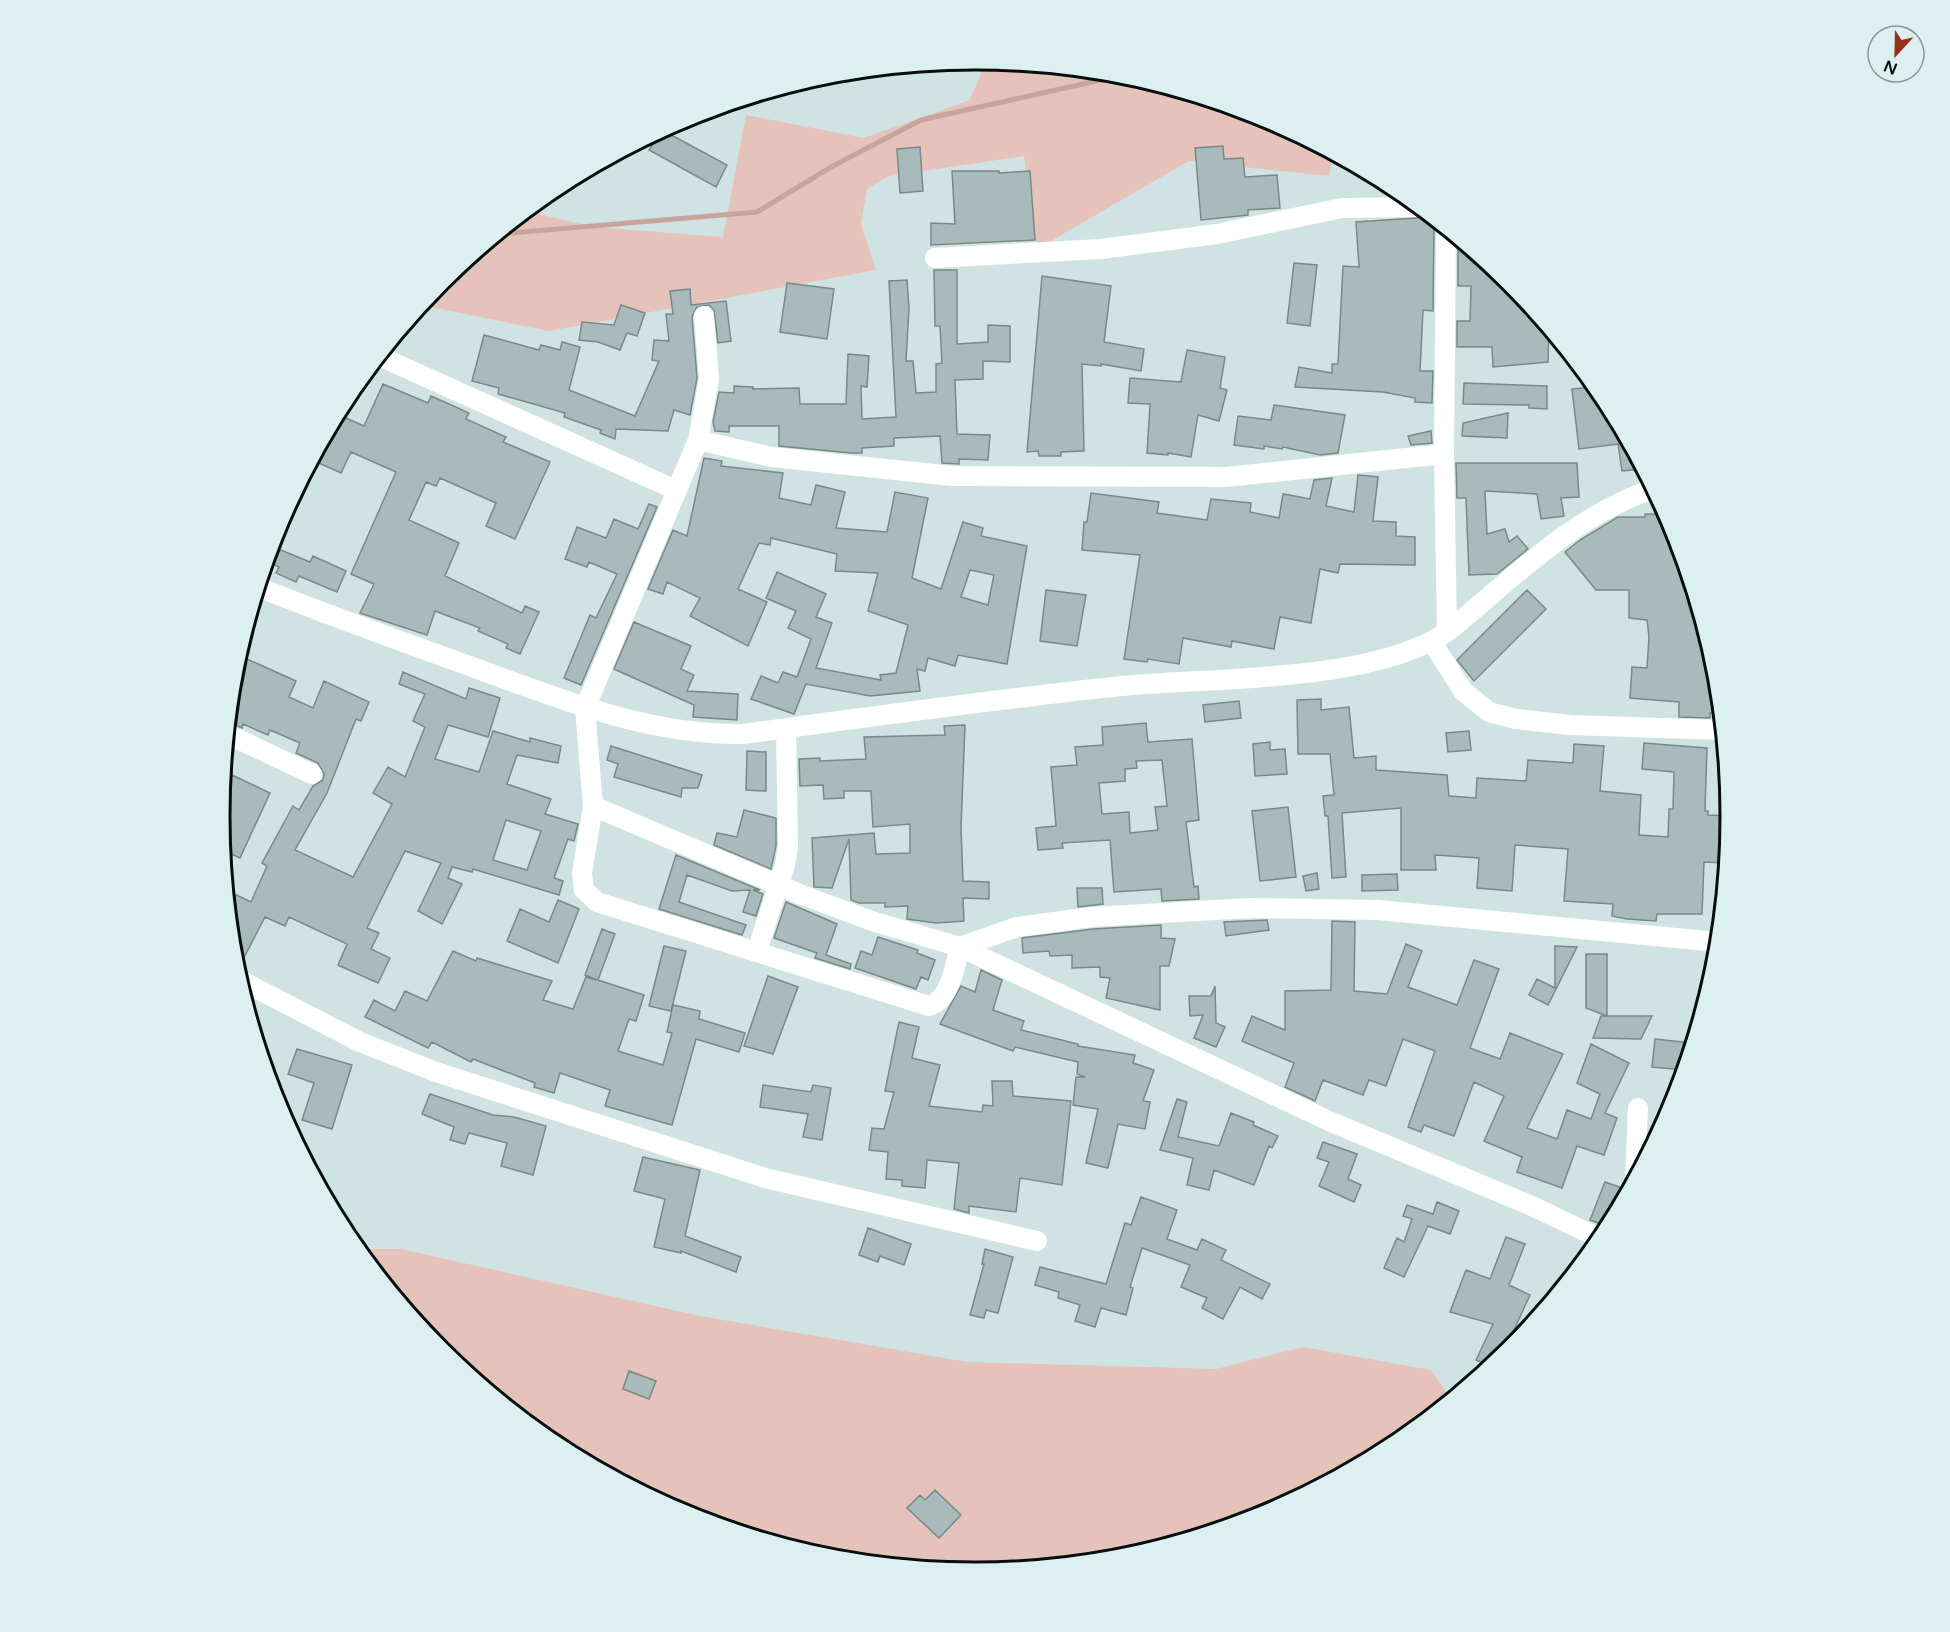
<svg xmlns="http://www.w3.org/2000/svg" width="1950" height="1632" viewBox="0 0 1950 1632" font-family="'Varela Round',sans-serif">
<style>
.green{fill:#e5c3bb}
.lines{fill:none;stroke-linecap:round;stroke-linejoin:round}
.stream{stroke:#c7a49c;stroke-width:5}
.building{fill:#a8baba;stroke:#778989;stroke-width:1.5;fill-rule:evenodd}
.minor{stroke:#fff;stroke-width:20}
.rim{fill:none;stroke:#070e0e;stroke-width:3}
</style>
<rect width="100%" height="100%" fill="#d0e3e3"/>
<path class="green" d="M986,61L1123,75L1265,118L1333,154L1329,176L1189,161L1037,249L1024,156L889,176L867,189L861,224L876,270L549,331L421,305L441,281L526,211L594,227L723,237L746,115L864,138L970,100Z
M357,1249H401L700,1316L968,1362L1216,1369L1303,1347L1431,1370L1451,1399L1395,1445L1264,1515L1122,1558L975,1572L827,1557L685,1514L555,1444L440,1350Z"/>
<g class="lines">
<path class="stream" d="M499,234L757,212L831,167L921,120L1123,75"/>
</g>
<path class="building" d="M662,130L727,165L716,187L649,150Z
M1223,146L1224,159L1243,158L1245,177L1277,175L1280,208L1248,210V215L1201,220L1195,148Z
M920,147L923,191L900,193L897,149Z
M952,171H999V173L1030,171L1035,240L931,245V223L955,224Z
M1431,217L1437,222L1434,229L1433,303V311L1423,310L1420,371H1433L1432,403L1415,402V398L1383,392L1295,387L1299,367L1332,373V364H1338L1343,266L1359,267L1356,222Z
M1458,239L1510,282L1549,330L1548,362L1493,367L1492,347H1457V321H1470L1471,286H1458Z
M1294,263L1317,265L1310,326L1287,323Z
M934,270H957V344L988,342V325L1010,326V362L983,361V379L955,380L957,434L990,435L988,460L959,459V464L942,463L940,436L894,438V446L862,448V453H851L779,446V426H729V432L715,431L713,422L719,392L734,393V386L753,387V389L799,388L800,404H846L848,354L869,356L867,387L861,386L862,419L896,417L889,281L907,280L909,308L906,361H913L916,393L936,392V364L942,363L940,326H935Z
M1042,276L1111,286L1104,342L1144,349L1141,371L1101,364V366L1082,364L1084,451L1061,452V456H1039L1038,451L1027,452Z
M787,283L834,289L827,339L780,332Z
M690,289L691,305L726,301L731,341L718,343L714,310L709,305L697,307L692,317L697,378L690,415L674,410L668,431L616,429L615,439L600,433L601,430L564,417L565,413L498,394L499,388L472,381L484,335L539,350L541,345L560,350L562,342L580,347L569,390L635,416L659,361L652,360L654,340L669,341L666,314H673L670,291Z
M621,305L645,313L637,336L627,333L620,350L598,342L579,340L582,322L614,325Z
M1187,350L1225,357L1220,388L1227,390L1219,421L1198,415L1191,457L1168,453V455L1147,453L1150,404L1128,403L1130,378L1181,382Z
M1464,383L1547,386V409L1529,408V405L1463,404Z
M383,384L428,403L431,396L449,404L469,413L466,419L506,437L503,442L550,462L515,539L486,526L496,503L440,478L436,486L426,482L409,520L459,543L445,576L522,613L525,606L539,612L520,654L506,648L508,644L478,631L480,628L435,611L427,635L360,613L374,584L351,574L396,472L351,452L341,473L312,460L337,414L364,426Z
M1596,387L1604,396L1642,469L1622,471L1618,444L1579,449L1572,389Z
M1274,405L1345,415L1338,453L1320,455L1283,447L1282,449L1264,446V449L1234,445L1238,416L1271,420Z
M1508,413L1507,438L1462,436L1463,423Z
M1431,431L1432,443L1411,445L1408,436Z
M704,458L722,461L721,466L783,473L779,498L811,505L816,485L845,492L836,528L887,532L895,492L928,498L912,578L941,589L963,522L983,528L981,536L1027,546L1007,664L958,655L955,666L928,658L925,671L917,669L920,691L870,696L806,684L794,714L751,699L761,676L778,683L783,672L797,677L811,639L788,628L796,611L766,598L777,572L826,594L816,617L832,623L816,668L881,680L880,675L896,673L908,625L868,611L878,573L835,571L837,554L771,538L770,545L759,543L738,589L767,602L748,646L690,616L700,598L667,582L663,594L648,589L673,530L687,536ZM970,570L994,575L988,605L961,597Z
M1456,463H1577L1579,497L1561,498L1564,516L1541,519L1537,494L1485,491L1487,534L1505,529L1509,542L1517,536L1528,549L1497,574L1469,575L1466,498H1457Z
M1358,475L1378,477L1373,521L1396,522V536L1415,537V565L1340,564L1338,573L1320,569L1311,623L1280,617L1274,649L1232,641L1231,647L1183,638L1179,664L1148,659L1147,662L1124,659L1140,555L1082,550L1084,522H1087L1091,493L1159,502L1157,513L1207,520L1211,499L1251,503L1250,512L1279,518L1283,494L1310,499L1314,480L1332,478L1326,506L1354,512Z
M649,504L657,507L581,685L564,678L590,615L596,618L617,574L589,562L587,567L565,559L577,527L606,538L614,519L638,529Z
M1645,514H1666L1674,527L1717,669L1721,714L1710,713V718L1679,717V702L1630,698L1632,667L1647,668L1649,637L1647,620L1629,618V590H1596L1565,552L1580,540L1618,517H1645Z
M271,546L310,562L313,556L346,571L337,592L299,576L296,582L276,573L279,567L266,561Z
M1046,590L1086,595L1077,646L1040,641Z
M1527,590L1546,609L1474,681L1457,660Z
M634,622L691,646L681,669L694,675L687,691L738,694L737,720L693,717L694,705L614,669Z
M238,655L296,681L289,697L313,708L324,681L369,702L361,721L356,719L327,793L295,850L353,877L392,804L373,793L388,767L405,777L425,727L413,721L425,694L399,684L403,672L466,699L469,688L500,698L488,737L448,725L435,759L479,772L493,731L530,742V738L561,746L558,763L517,755L507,784L551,799L545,814L578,824L574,841L568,839L554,878L563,881L559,895L473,869L472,872L452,867L448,878L462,884L442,924L418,911L441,863L405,851L367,928L379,933L371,949L390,958L378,983L338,965L347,944L289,917L285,926L265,917L239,967L235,968L226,890L251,902L267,866L262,863L293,806L299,810L313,786L323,780L324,774L318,763L296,753L300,743L270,730L268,735L243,724L242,728L228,722L234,668ZM506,820L541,831L527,870L493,860Z
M1321,699V710L1349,707L1354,758L1376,756V770L1447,775L1449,796L1476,798L1477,778L1526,781L1528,760L1573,763L1574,744L1604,746L1600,791L1641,795L1639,835L1668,837L1669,809H1673L1674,772L1642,769L1644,743L1707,748L1705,811H1708V815L1731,816L1726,863L1704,862L1702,914H1657L1656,921L1627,919L1612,916L1613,904L1564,901L1568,849L1515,845L1512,891L1477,888L1479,858L1435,855L1436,870H1401V808L1342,813L1346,877L1332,878L1328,816H1325L1323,796L1334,795L1330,754H1298L1297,700Z
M1239,701L1241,718L1205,722L1203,705Z
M1146,723L1148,742L1192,739L1199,820L1186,822L1194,887L1198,886L1199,899L1162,901L1161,889L1114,892L1110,840L1062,843L1063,848L1038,850L1036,828L1056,826L1051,767L1077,765L1075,747L1103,745L1102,727ZM1162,760L1167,806L1155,807L1158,830L1130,833L1129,812L1102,814L1099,783L1125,781V769L1137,768L1136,761Z
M965,725L961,828L963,881L989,882V899L963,898L964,921L936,923L907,919L908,906L885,907V903H859L851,900L849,839L832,888L814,887L812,838L874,833L876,854L910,853V824L873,827L871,791H844V798L824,799L823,785L800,786L799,759L820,758V761L866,759L864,737L945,735L944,726Z
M1469,731L1471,750L1448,752L1446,733Z
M1270,742V750L1285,749L1287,774L1255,776L1253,744Z
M611,746L702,775L698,788H682L681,797L614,777L618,764L607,760Z
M747,751L766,752V791L746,790Z
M232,775L270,793L240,858L222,850L219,816L221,800Z
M1288,807L1296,877L1260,881L1252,811Z
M744,810L776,818V846L771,869L714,845L717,833L737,837Z
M676,855L760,890H753L763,894L756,916L743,912L750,890L732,891L687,875L679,902L746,925L742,935L659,909Z
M1317,873L1319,889L1306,891L1303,876Z
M1397,874L1398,890L1362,891V875Z
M1077,888H1102L1103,904L1078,907Z
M558,900L579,909L558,963L507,941L520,909L549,922Z
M786,902L837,924L826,955L851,964L850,969L815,958L817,953L774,938Z
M1267,920L1269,930L1226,936L1224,922Z
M1332,921L1355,922L1354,991L1387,994L1406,944L1422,951L1408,987L1457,1005L1474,960L1499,969L1470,1048L1500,1059L1510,1033L1563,1054L1527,1128L1557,1139L1567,1110L1591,1119L1600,1094L1577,1083L1591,1044L1629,1063L1605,1113L1617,1118L1604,1155L1577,1146L1562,1188L1517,1172L1522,1157L1484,1141L1504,1096L1474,1082L1454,1136L1424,1125L1421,1132L1408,1127L1435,1051L1403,1039L1386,1086L1369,1080L1363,1095L1323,1080L1315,1101L1285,1087L1294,1063L1242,1041L1252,1016L1285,1030V991L1331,990Z
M1161,925V938L1175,939L1169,966H1160V1010L1106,998L1110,978L1100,977V967L1072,968V955L1050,956L1049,951L1023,953L1022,938L1093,929Z
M602,929L615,934L598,980L644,995L636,1021L629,1019L618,1051L663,1065L672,1033L667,1032L673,1005L700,1011L699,1019L745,1033L739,1052L696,1039L672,1125L605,1106L610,1090L560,1073L554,1093L534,1087L535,1083L473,1059L471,1062L432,1042L428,1048L365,1017L374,1000L395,1011L405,991L427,1001L453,951L476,961L477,958L552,981L543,1000L573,1009L586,977L597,980L585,975Z
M878,937L918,950L917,953L935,960L928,980L921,977L916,989L855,968L861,951L872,955Z
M664,946L686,951L671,1011L649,1006Z
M1555,946L1577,947L1548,1005L1529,995L1537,979L1555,988Z
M1586,954H1607V1016H1652L1641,1039L1593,1038L1601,1016H1607L1586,1008Z
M981,970L1002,980L993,1010L1024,1021L1021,1030L1078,1044V1046L1135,1055L1133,1063L1154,1070L1143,1101L1150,1102L1145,1129L1118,1124L1108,1168L1086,1163L1098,1109L1073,1105L1076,1077H1085L1077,1074L1078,1062L1015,1047L1013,1051L940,1024L961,986L975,992Z
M768,976L798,987L773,1054L744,1046Z
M1215,986L1216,1023L1225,1027L1216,1047L1194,1038L1203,1015L1190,1016L1189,996H1211Z
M899,1022L919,1027L912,1058L940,1065L929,1106L982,1112L983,1105L993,1106L992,1081H1012L1013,1096L1071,1101L1062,1185L1020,1178L1016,1212L969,1206V1213L954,1209L959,1163L927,1160L925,1188L902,1186V1180L886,1179L888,1152L869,1150L872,1128L884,1129L894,1092L885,1091Z
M1655,1039L1692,1043L1684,1070L1652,1067Z
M297,1049L352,1065L332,1129L302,1120L314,1083L288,1074Z
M763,1085L811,1092L813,1085L831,1088L822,1140L803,1137L808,1114L760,1107Z
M430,1094L493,1115L514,1117L546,1126L533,1175L501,1166L507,1143L469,1133L465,1144L450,1140L454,1127L422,1114Z
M1177,1099L1187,1102L1178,1137L1219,1146L1231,1113L1254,1122L1253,1125L1278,1136L1272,1148L1269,1146L1254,1185L1214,1170L1209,1190L1187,1185L1193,1158L1160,1150Z
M1323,1142L1357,1154L1348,1179L1361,1185L1354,1202L1319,1186L1329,1162L1317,1158Z
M643,1157L700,1170L685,1236L741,1257L736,1272L681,1251V1253L654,1247L665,1199L634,1191Z
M1605,1182L1628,1190L1609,1227L1590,1220Z
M1141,1197L1177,1210L1167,1239L1197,1250L1202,1239L1226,1250L1221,1260L1270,1284L1262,1299L1240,1287L1223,1319L1202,1308L1207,1298L1181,1287L1190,1265L1142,1248L1130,1287L1133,1288L1126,1315L1101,1308L1095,1327L1075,1321L1080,1305L1058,1298L1059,1292L1035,1285L1040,1267L1106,1284L1125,1223L1131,1225Z
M1437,1202L1459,1211L1450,1234L1428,1226L1404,1277L1384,1268L1397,1238L1404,1242L1412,1219L1403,1216L1407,1205L1433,1214Z
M868,1228L911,1244L904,1265L880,1256L878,1262L859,1255Z
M1506,1237L1525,1244L1509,1285L1530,1295L1502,1356L1490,1366L1476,1360L1493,1324L1450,1312L1466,1270L1490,1279Z
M985,1249L1013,1257L998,1313L986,1310L984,1318L970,1315L984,1264H982Z
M629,1371L656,1381L649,1399L623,1389Z
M935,1490L961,1515L939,1538L907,1508L920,1495L925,1500Z"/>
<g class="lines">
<path class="minor" d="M1446,229L1444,454L1447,632
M935,258L1101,249L1217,234L1342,208L1419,207
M704,316L709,379L698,440L585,708L593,806L582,873L584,890L597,902L929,1006C951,999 954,967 960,947L1017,927L1092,917L1250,908L1378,910L1719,942
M379,356L676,490
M698,440L772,457L952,476L1226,477L1444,454
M258,587C330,616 403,642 475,668C563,700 648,735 743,734C869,717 996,699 1122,686C1215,677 1370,683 1447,632C1511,580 1574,515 1653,489
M1432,642L1463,691L1489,712L1516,719L1570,725L1723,730
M227,734L312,774
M593,806L802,895L872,921L960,947L1329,1121L1532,1206L1601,1239
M757,951L785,865L788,847L786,728
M238,979L360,1042L436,1072L769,1179L1037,1241
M1635,1178L1638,1108"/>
</g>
<path d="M0 0H1950V1632H0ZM975 70H975A745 745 0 0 1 1720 815V817A745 745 0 0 1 975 1562H975A745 745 0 0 1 230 817V815A745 745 0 0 1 975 70Z" fill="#ddf0f0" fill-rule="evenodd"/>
<path class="rim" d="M975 70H975A745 745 0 0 1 1720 815V817A745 745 0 0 1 975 1562H975A745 745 0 0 1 230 817V815A745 745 0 0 1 975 70Z"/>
<g transform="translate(1896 54) rotate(202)"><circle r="28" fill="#ddf0f0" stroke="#879696" stroke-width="1.5"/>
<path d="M0-4.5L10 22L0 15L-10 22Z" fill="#99301b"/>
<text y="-9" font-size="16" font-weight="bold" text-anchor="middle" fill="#070e0e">N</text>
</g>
</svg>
